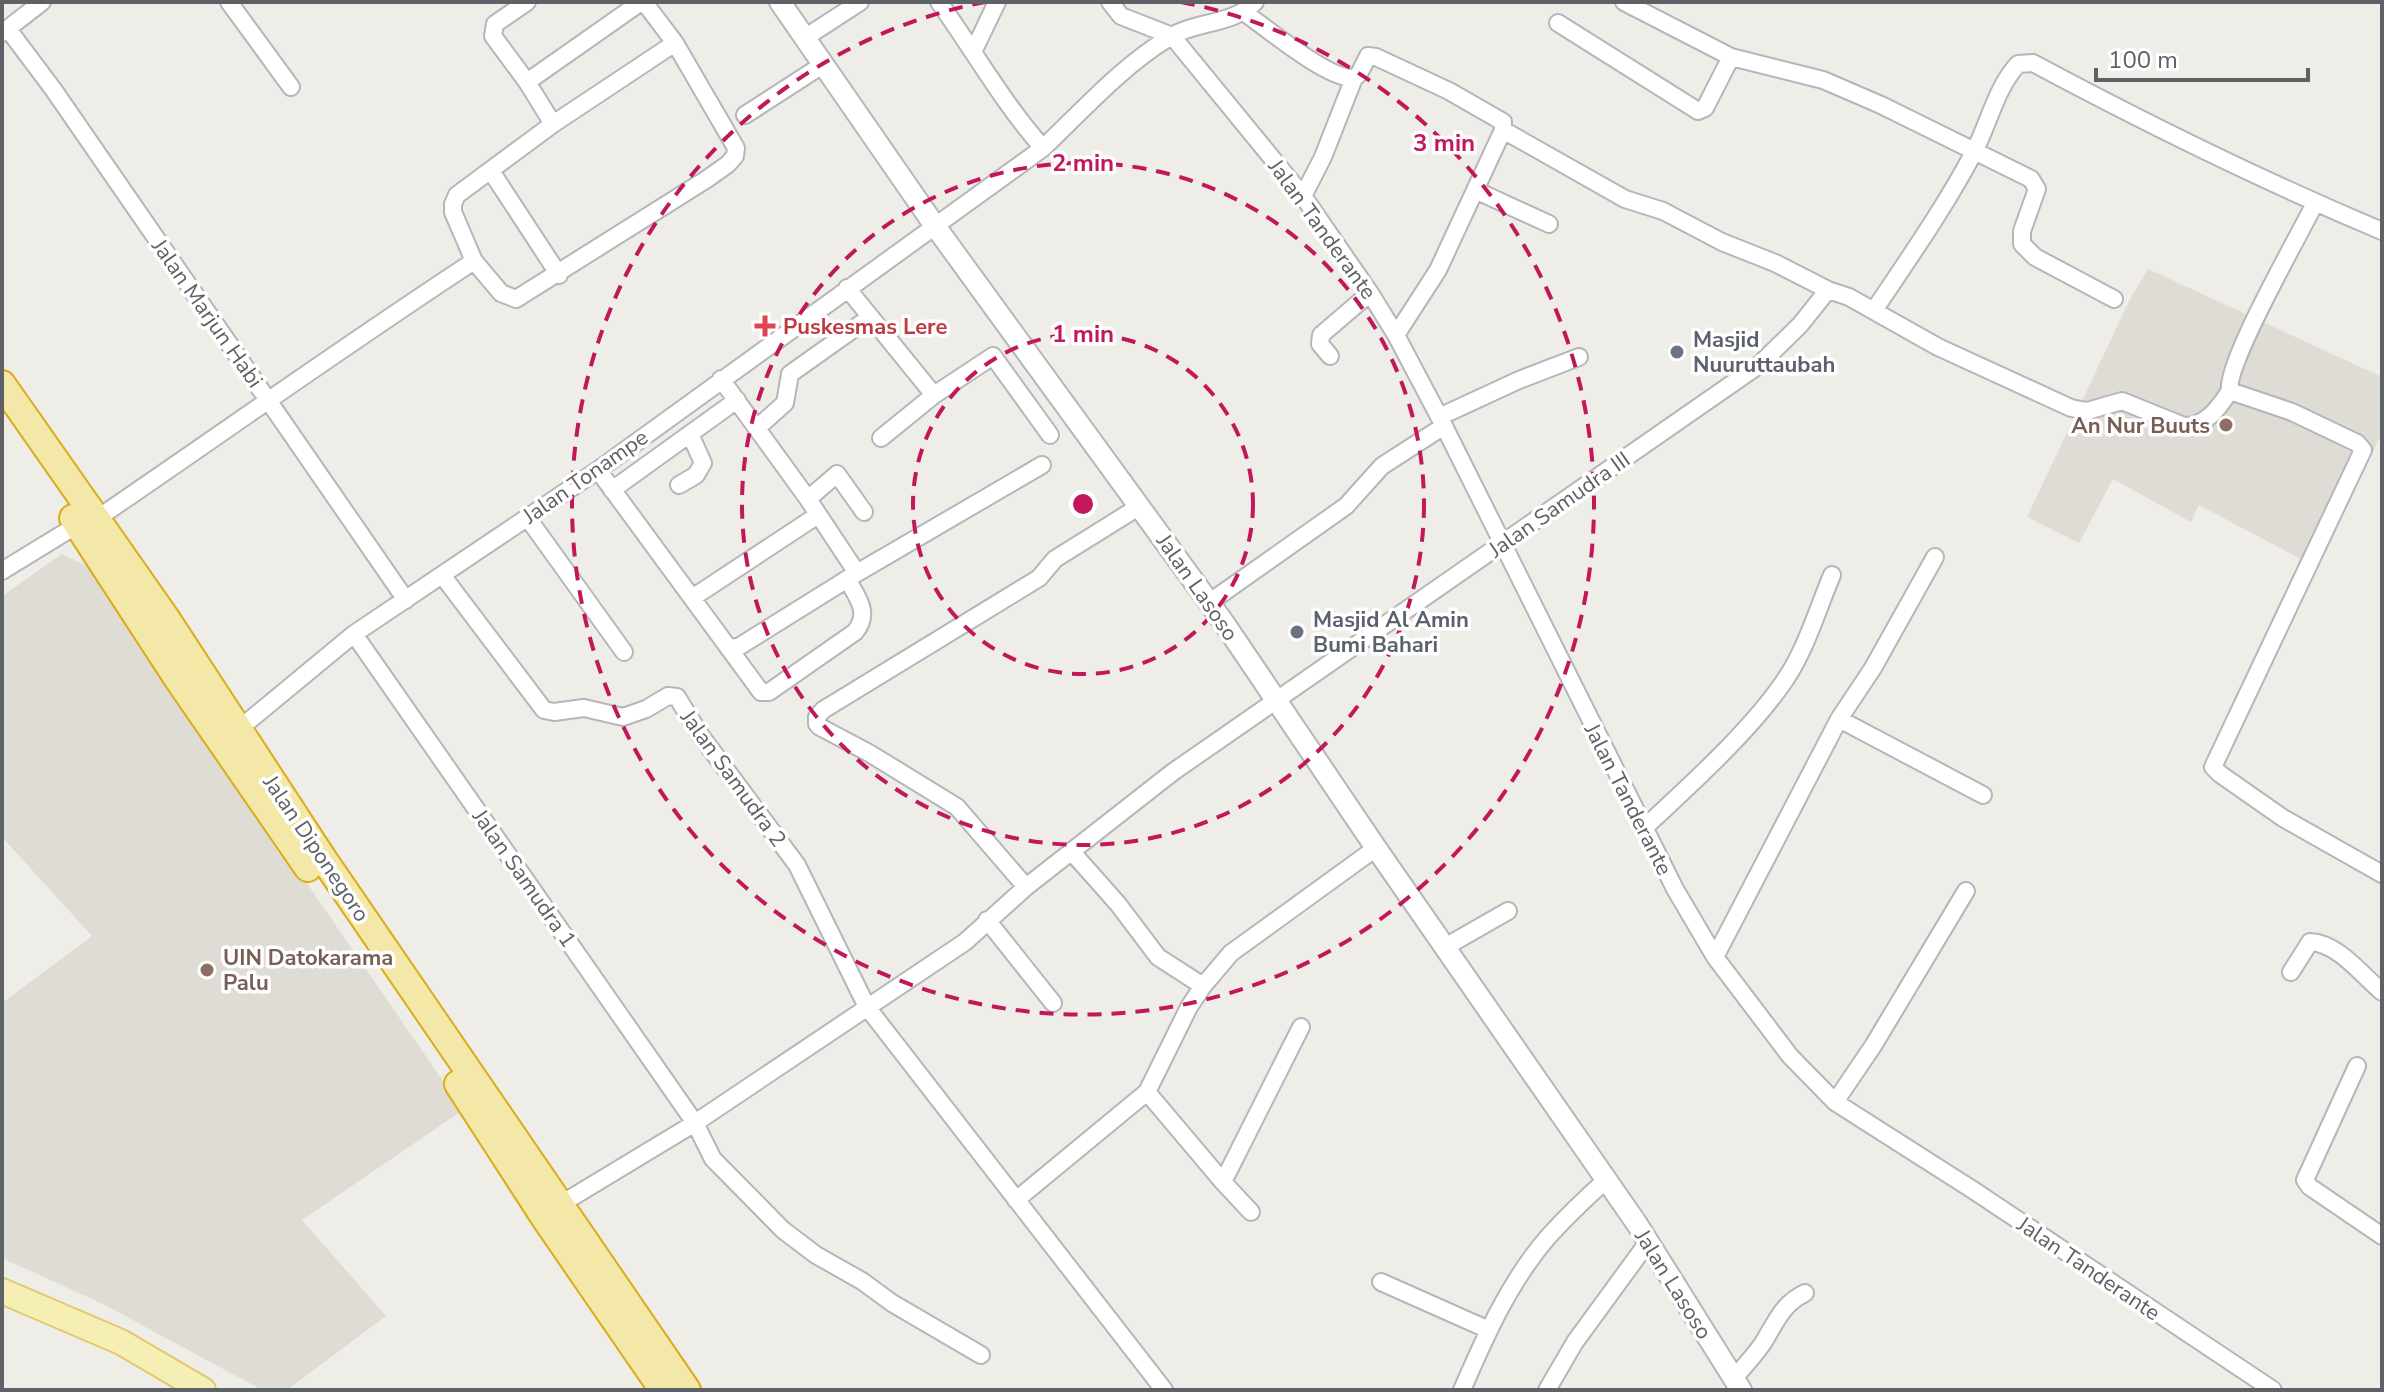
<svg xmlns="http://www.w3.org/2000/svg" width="2384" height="1392" viewBox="0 0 2384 1392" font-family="'Nunito Sans',sans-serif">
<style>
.education{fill:#dedcd5}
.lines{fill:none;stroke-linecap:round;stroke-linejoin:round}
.minor-casing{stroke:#b4b6ba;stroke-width:20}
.tertiary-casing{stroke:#b4b6ba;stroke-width:24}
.primary-casing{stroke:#e2c86d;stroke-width:28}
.trunk-casing{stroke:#dbab1a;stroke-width:30}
.minor{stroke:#fff;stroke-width:16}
.tertiary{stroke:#fff;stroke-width:20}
.primary{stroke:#f6efb5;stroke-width:24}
.trunk{stroke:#f4e8a8;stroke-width:26}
.ring{fill:none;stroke:#c2185b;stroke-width:4;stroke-dasharray:14 10}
.health-dot{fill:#e0444e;stroke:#fff;stroke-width:3}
.worship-dot{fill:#6b7280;stroke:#fff;stroke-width:3}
.education-dot{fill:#8d6e63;stroke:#fff;stroke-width:3}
.labels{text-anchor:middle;stroke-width:7;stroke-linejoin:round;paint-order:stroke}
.street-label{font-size:22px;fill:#5e6165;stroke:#fff}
.health-label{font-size:22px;font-weight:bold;fill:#be3a42;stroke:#fff;text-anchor:start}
.worship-label{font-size:22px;font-weight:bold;fill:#5b616d;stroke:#fff;text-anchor:start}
.education-label{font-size:22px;font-weight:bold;fill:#785e54;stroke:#fff;text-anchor:end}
.centre{fill:#c2185b;stroke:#fff;stroke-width:4}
.ring-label{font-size:24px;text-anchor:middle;font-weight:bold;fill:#c2185b;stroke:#fff;stroke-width:7;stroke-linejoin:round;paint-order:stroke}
</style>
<rect width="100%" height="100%" fill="#efede7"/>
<path class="education" d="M2148,269L2382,377V433L2316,567L2199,505L2191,522L2113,479L2079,543L2027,517L2130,299Z
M62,554L89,567L463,1110L302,1220L386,1316L287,1390H262L103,1304L2,1258V1003L92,936L2,837V596Z"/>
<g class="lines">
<defs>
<path id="minor" d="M229,2L291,87
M527,2L495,24L493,36L527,82L553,124
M939,2C974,51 1003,103 1043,148C1083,110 1122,66 1170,37C1196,21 1233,25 1255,2
M1110,2L1121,16L1172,36L1303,196L1370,293L1396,335L1444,426L1675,889L1715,957L1790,1056L1835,1102L1973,1190L2273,1390
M1624,2L1731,57L1823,80L1881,105L2031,179L2037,189L2022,231V244L2035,257L2114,299
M1245,13C1268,29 1327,79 1354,78L1359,74L1368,56L1376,57L1449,91L1503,122V130L1438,270L1396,335
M1558,23L1698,111L1705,108L1731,57
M8,29L53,89L406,600
M2,33L42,2
M806,37L860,2
M974,50L997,2
M527,82L641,2
M745,115L824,64
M1503,130L1625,199L1663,211L1722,242L1775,263L1828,290L1849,297L1938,347L2071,408L2087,411L2122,401L2184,426C2206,427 2219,407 2230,391
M491,171L559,275
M1475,190L1549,224
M1303,196L1323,157L1354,78
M2315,203C2300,234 2224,366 2230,391L2292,412L2357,443L2363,450L2213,767L2220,774L2283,818L2382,874
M474,261L501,293L516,299L707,179L728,164L735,156L736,148L675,43L644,2
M847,288L934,395L881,438
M1875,309C1909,258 1945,207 1974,152C1989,123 1996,88 2018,64L2033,63C2147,124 2263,181 2382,231
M1330,356L1320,344L1321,335L1370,293
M721,379L808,499L857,573
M934,395L993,356L1050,435
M1439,417L1519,380L1579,357
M757,428L785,403L790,374L869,318
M598,470L761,692H769L855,632C871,613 857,597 847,579
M679,485L696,475L703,463L690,434
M612,490L737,400
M808,499L837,474L864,512
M527,517L624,652
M95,520C221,434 346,345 474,261L453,212V204L457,195L553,124L675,43
M2,571L77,525
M442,575L544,710L554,712L584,708L623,717L646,709L668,696L677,697L701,736L797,865L867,1007L1164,1390
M692,598L818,515
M1210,602L1346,506L1382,466L1444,426
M354,634L695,1123L713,1159L783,1230L816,1255L862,1281L892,1303L981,1355
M729,649L740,646L857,573L1042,465
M1839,719L1983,795
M239,729L354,634L598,470L1043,148
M1643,829C1689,786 1753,729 1787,677C1807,646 1818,608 1832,575
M1071,851L1118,904L1158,957L1203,986
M1026,887L957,807L869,753L820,727L817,724V717L823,710L1039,578L1055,559L1140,506
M987,920L1053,1003
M1445,947L1508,911
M1715,957L1839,719L1873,668L1935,557
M2291,972L2310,942C2338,943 2362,975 2382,992
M2357,1066L2305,1180L2310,1187L2382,1236
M1147,1092L1223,1182L1301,1027
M1835,1102L1873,1046L1966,891
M1223,1182L1251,1212
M1016,1200L1147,1092L1189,1007L1203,986L1231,953L1376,848
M561,1204L695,1123L965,942L1026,887L1173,772L1759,365L1800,325L1828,290
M1381,1282L1489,1330
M1733,1379C1744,1367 1754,1356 1763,1343C1776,1322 1782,1304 1805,1293
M1462,1390C1485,1337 1509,1282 1548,1237C1566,1217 1586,1198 1606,1180
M1547,1390L1575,1342L1648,1242"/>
<path id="tertiary" d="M780,2L935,226L1224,623L1376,848L1637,1224L1741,1390"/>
<path id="primary" d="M2,1291L121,1342L203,1390"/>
<path id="trunk" d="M2,384L166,618L322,857L687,1390
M73,518L177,678L308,868
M458,1084L546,1220L663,1390"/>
</defs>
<use href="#minor" class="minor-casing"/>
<use href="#tertiary" class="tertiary-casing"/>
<use href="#primary" class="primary-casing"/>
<use href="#trunk" class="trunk-casing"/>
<use href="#minor" class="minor"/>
<use href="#tertiary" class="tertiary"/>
<use href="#primary" class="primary"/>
<use href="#trunk" class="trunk"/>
</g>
<g class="ring">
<circle cx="1083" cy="504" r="170"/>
<circle cx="1083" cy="504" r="341"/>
<path d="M1181 2A511 511 0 1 1 985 2"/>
</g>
<path class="health-dot" d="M761 314h8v8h8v8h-8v8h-8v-8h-8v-8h8z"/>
<g class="worship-dot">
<circle cx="1677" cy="352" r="8"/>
<circle cx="1297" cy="632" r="8"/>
</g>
<g class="education-dot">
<circle cx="2226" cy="425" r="8"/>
<circle cx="207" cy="970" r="8"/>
</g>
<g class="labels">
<g class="street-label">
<text transform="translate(1323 229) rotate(54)" y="8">Jalan Tanderante</text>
<text transform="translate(208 313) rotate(55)" y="8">Jalan Marjun Habi</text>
<text transform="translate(585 476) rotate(-35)" y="8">Jalan Tonampe</text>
<text transform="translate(1559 504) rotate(-35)" y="8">Jalan Samudra III</text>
<text transform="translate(1198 587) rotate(55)" y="8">Jalan Lasoso</text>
<text transform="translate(734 778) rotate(54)" y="8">Jalan Samudra 2</text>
<text transform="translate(1629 799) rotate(63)" y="8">Jalan Tanderante</text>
<text transform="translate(317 848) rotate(56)" y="8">Jalan Diponegoro</text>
<text transform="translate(525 878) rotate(55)" y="8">Jalan Samudra 1</text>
<text transform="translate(2089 1268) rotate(34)" y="8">Jalan Tanderante</text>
<text transform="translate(1674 1284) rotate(58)" y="8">Jalan Lasoso</text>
</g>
<g class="health-label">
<text x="783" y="334">Puskesmas Lere</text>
</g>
<g class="worship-label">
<text x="1693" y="347">Masjid<tspan x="1693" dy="25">Nuuruttaubah</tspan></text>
<text x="1313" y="627">Masjid Al Amin<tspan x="1313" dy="25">Bumi Bahari</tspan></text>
</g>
<g class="education-label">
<text x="2210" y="433">An Nur Buuts</text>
<text x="223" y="965" text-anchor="start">UIN Datokarama<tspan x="223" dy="25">Palu</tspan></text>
</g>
</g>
<circle cx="1083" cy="504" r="12" class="centre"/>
<g class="ring-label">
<text x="1444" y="151">3 min</text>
<text x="1083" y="171">2 min</text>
<text x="1083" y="342">1 min</text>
</g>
<rect width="2384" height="1392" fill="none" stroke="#5e6165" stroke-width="8"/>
<path d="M2096 68v12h212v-12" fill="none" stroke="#5e6165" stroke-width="4"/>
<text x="2108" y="68" font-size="24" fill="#5e6165" stroke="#ffffff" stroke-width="6" paint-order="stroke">100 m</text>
</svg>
